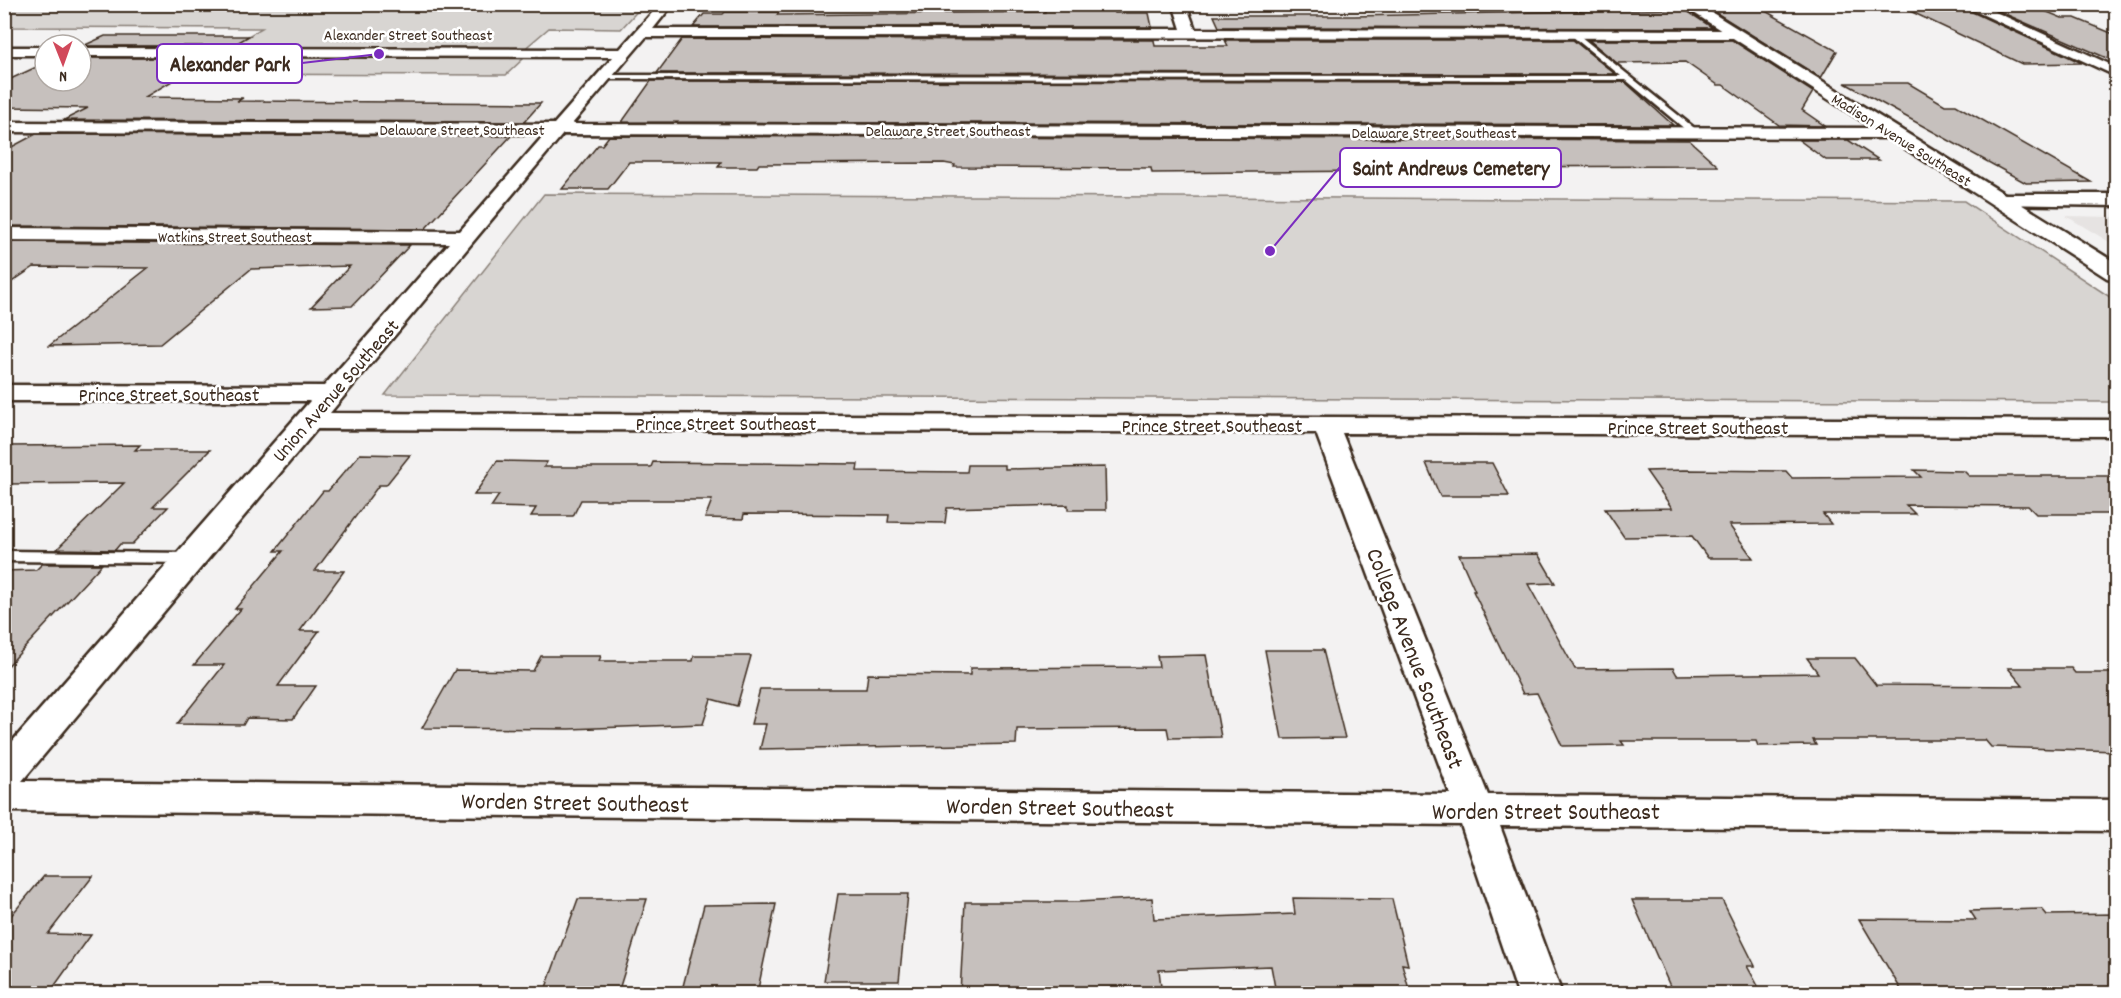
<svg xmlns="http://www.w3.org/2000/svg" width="2121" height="998" viewBox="0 0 2121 998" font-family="Dekko,sans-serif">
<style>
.built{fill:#e6e3e2}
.green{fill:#d8d5d2;stroke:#8a8078;stroke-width:1.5}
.building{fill:#c6c0bd;stroke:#3b2a1e;stroke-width:1.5}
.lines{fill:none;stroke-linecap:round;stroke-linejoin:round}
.lane-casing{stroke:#3b2a1e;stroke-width:5}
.street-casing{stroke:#3b2a1e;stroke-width:5}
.secondary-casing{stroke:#3b2a1e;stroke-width:5}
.lane{fill:#fff;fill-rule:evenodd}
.street{fill:#fff;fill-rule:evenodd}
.secondary{fill:#fff;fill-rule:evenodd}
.labels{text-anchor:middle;stroke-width:5;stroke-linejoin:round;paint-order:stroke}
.far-street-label{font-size:16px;fill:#3b2a1e;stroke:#fff}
.street-label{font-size:20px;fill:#3b2a1e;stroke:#fff}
.near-street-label{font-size:24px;fill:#3b2a1e;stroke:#fff}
.leader{fill:none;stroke:#7b2cbf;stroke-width:2}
.callout-dot{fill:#7b2cbf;stroke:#fff;stroke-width:2}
.callout{fill:#fff;stroke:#7b2cbf;stroke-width:2}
.callout-label{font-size:21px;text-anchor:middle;font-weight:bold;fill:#3b2a1e}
</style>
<rect width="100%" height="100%" fill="#f3f2f2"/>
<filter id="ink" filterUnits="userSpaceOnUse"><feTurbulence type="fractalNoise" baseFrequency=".0167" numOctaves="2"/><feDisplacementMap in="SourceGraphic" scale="12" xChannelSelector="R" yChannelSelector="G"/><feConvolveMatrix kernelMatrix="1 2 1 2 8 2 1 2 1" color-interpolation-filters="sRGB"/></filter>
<g filter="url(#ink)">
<path class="built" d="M2066,216L2116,217V246Z"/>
<path class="green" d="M5,4L643,5L621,29L549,28L515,57L524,58L506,75L204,74L245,50L226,49L262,28L5,27Z
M544,194L1964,201L2116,301V402L385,395Z"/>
<path class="building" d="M1056,4H1114L1115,13H1149L1152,27H693L704,14H723L725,12H779L777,15L1045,12V9H1056Z
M1760,8L1837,51L1821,78L1710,9Z
M1684,9L1713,28L1219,27L1214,16H1354Z
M2040,9L2062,18H2075L2116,35V62L1996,10Z
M1968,10L2082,63L2022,64L1910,11Z
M105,36H249L232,46H83Z
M682,39L1154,40L1155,46H1228L1225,40H1573L1615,74L657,73Z
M1589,40H1732L1813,92L1802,110L1825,126L1779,125L1723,85H1718L1685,62L1617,63Z
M81,58H211L145,97L243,98L237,101L541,103L524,122L64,120L88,108L4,107V82L45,63V81H81Z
M651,81L1625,82L1673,125L622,122Z
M1845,83H1908L1945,105H1956L2091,182L2026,183Z
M36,134L511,136L425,229L4,226V151Z
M609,136L1689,140L1718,166L1419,167L1368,169L1370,171L1152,173L1151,168L954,167L955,165L944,163L759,164L757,167H718L721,162H629L608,189H562L598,145H602Z
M1799,140H1848L1879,160H1826Z
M4,242L410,245L352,306L311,307L350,266L251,269L160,344L49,346L148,268L34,267L4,287Z
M140,445L135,450H210L153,507H168L132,544H120L115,550L57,549L124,483L4,484V446Z
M360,454L410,455L386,485H379L315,571H344L300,631H319L278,686H316L293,719L247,718L243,725L177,724L224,665H194L241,609H235L283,551H275L323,491H328Z
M497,461L547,462L544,467H651L653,462L858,464L857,471L967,472L968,465H1005V469L1105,467L1106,510H1068V505L947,508L945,523L888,522L889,515L744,514L743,519L705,518L712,500H581L573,516H531L536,508L491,507L499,495H474Z
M1426,463H1492L1509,496H1440Z
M1684,470L1786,471L1792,478L1921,477L1914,470L1964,471L1969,476H2116V514H2036L2028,506L1906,505L1915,514H1823L1831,524L1729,525L1753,558H1708L1692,536L1624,537L1605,509L1672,508L1646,471Z
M1538,554L1555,583L1528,584L1575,669L1673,668L1677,675L1818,673L1807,658H1855L1876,685L2023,686L2008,668H2071L2075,673H2116V751L1991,747L1985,740H1813L1816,745L1758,746L1756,741H1621L1624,745L1562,746L1537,693L1523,694L1473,591H1475L1459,555Z
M42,564H102L4,670V571L36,570Z
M1265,650H1323L1345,738L1282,739Z
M1206,655L1221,737L1169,738L1167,728L1017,729L1016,744L760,749L766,724H751L760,689H866L868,674L970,675V668L1159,667L1157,656Z
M541,656H601L599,661H693L694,656H751L737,706L711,699L703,724L569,729L422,728L455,670L533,671Z
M44,876H93L48,934L91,935L53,988H4V924Z
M838,894H908L899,981H824Z
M1152,898L1154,919L1295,914L1293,898L1392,899L1408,965L1402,964L1410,993H1276L1271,966L1159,970L1161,987L1037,990L1036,993H960L965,902H1078Z
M578,899H647L618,993H544Z
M1632,900H1722L1755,966H1747L1762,993H1673Z
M776,904L758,989L682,990L704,905Z
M2042,909L2047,915L2116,914V993H1903L1859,919L1976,920L1970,911Z"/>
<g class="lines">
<defs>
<path id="lane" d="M1575,32L1698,131V135H1692L1626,80L605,79L601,77L605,75L1621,76L1572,36Z
M4,551L191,553L199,558L191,563L4,561Z"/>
<path id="street" d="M660,4H673L653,29H1181L1173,4H1186L1195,29L1734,30L1741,34L1734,38L646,37L572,124L1891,128L1900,133L1891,138L563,134L330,413L2116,420V436L1342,433L1488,795L2116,800V831L1500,826L1562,994H1518L1461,825L4,811V751L310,401H4V385L324,386L449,243L4,240V228L460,231L545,134L4,132V122L554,124L613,57L81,56V48L620,49ZM317,429L1316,433L1450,794L22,781Z
M1960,4H1978L2116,67V76Z
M4,47H45V55H4Z
M1999,194H2116V206L1992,204L1989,200Z"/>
<path id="secondary" d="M1680,4H1698L2116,263V280L2107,278Z"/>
</defs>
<use href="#lane" class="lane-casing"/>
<use href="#street" class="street-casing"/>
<use href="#secondary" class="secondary-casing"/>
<use href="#lane" class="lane"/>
<use href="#street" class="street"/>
<use href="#secondary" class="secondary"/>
</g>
</g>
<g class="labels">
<g class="far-street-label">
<text x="408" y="40">Alexander Street Southeast</text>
<text x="462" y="135">Delaware Street Southeast</text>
<text x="948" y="136">Delaware Street Southeast</text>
<text x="1434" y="138">Delaware Street Southeast</text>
<text transform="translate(1902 139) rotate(32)" y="6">Madison Avenue Southeast</text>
<text x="235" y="242">Watkins Street Southeast</text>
</g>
<g class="street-label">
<text transform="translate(335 390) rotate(-49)" y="7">Union Avenue Southeast</text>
<text x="169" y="401">Prince Street Southeast</text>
<text x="726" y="430">Prince Street Southeast</text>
<text x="1212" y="432">Prince Street Southeast</text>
<text x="1698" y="434">Prince Street Southeast</text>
</g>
<g class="near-street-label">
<text transform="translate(1416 658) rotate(69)" y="8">College Avenue Southeast</text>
<text transform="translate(575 802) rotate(1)" y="8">Worden Street Southeast</text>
<text transform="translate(1060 807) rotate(1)" y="8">Worden Street Southeast</text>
<text x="1546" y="819">Worden Street Southeast</text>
</g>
</g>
<path class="leader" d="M379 54L302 63M1270 251L1340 167"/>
<g class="callout-dot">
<circle cx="379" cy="54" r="6"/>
<circle cx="1270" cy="251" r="6"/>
</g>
<g class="callout">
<rect x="157" y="44" width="145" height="39" rx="6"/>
<rect x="1340" y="148" width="221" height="39" rx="6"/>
</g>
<g class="callout-label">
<text x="230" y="71">Alexander Park</text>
<text x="1451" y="175">Saint Andrews Cemetery</text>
</g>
<rect width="2121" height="998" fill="none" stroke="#fff" stroke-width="24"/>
<rect x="12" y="12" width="2097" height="974" fill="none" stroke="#3b2a1e" stroke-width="2" filter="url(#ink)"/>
<g transform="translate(63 63) rotate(179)"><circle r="28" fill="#ffffff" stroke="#b1aaa5" stroke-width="1.5"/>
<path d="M0-4.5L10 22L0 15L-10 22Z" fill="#d1495b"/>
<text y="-9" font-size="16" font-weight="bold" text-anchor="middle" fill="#3b2a1e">N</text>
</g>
</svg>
